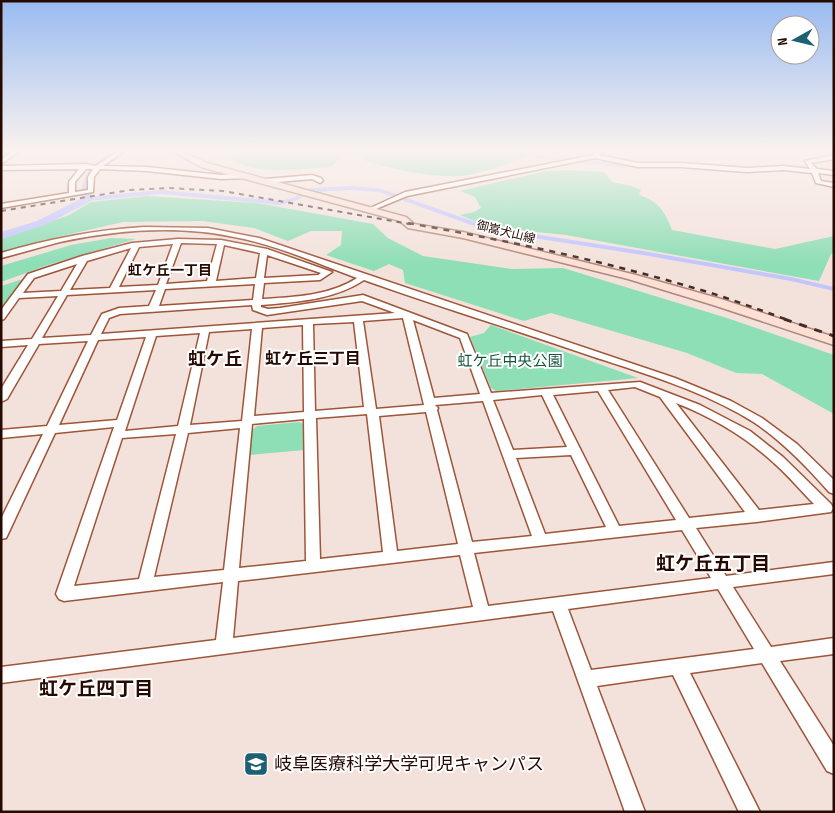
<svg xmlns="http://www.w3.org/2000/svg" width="835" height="813" viewBox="0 0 835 813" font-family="'Sofia Sans Condensed','Noto Sans JP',sans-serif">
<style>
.green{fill:#8edeb6}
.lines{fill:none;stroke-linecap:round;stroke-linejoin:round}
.canal{fill:#c2c5fe;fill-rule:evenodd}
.river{fill:#c2c5fe;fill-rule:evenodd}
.minor-casing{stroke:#9e5538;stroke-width:3}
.major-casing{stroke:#b08779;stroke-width:3}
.minor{fill:#fff;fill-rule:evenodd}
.major{fill:#fce0d5;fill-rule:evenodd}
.rail-far2{stroke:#472c24;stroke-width:2;stroke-dasharray:5 5;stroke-linecap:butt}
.rail-far1{stroke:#472c24;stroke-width:2.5;stroke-dasharray:6 6;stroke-linecap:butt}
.rail{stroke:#472c24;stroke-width:3;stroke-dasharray:8 8;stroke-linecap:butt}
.labels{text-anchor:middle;stroke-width:4;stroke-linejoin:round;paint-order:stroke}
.far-street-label{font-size:12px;fill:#260901;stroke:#fff}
.far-neighbourhood-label{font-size:14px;font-weight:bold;fill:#260901;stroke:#fff}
.park-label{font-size:15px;fill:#15553b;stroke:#fff}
.neighbourhood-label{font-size:16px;font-weight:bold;fill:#260901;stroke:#fff}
.quarter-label{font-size:18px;font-weight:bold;fill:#260901;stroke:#fff}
.near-poi-label{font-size:18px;fill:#260901;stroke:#fff;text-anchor:start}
.near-neighbourhood-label{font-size:19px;font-weight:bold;fill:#260901;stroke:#fff}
</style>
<rect width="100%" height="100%" fill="#f3e2dc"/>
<path class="green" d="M266,150H545C520,159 494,170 468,175C440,180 392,169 365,161L362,155L344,154L331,167C298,169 265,175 234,162L231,157Z
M569,170L604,172L612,182L631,186L641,190L639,195C658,201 665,211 672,230L775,249L834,236V252L831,254L819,281L566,235L489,227L460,215L474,212L481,208L475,197L460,191L546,171Z
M147,196L257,203L373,224L388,238L423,256L512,269L563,268L727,318L834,355V414L762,374L736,373L687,353L551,313L524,321L405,283L403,270L389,264L374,271L326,255L341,245L342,231H311L288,241L254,228L203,221L123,222L40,241L1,252V239L69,215L91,202Z
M111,238L136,239L48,265L1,282V266L71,245Z
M23,279L16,296L1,317V286Z
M491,325L638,378L496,391L491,388L470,337L484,333Z
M299,422L306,425L305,450L249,455L252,430L257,426Z"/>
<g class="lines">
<path class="canal" d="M537,155L626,164L629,166L626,168L535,158Z
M352,186L382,189L489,227L643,251L791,277L834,287V291L791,281L643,255L488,231L379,192L352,190L312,192L297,200L280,205L161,194L87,201L84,199L87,197L161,190L280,201L293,198L311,188Z"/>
<path class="river" d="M110,154L113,155V159L95,175L91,184V201L45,225L1,239V232L37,221L82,198C80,179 91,161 110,154Z"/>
<defs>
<path id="minor" d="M15,150H21L1,164V159Z
M119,150H126L103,166L147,167L221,175L246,174L249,176L246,178L221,179L147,171L100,169L94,177L93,192L1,208V204L69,193V182L79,169L1,170V166L85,164L96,166ZM86,169H93L88,177V190L75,192V182Z
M598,150H604L599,155L638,163H681L747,168L784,166L810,169L805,161L834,155V159L811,163L817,169L834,171V175L818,173L821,181L834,183V187L816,183L812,173L784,170L747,172L681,167H638L595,158L407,196L371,211L366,210L405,192L583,157L593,155Z
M312,175L321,178L323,181L320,183L312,179L266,183L263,181L266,179Z
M144,227L208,228L259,238L675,378L731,401L762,418L797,444L834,480V494L829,492C807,467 783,442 755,423C706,392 649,375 594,357C518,331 440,307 364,280C334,300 296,302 261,305V307L268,309L280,308L363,295L467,334L491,393L640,382L700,405L750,431L783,457L831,504L833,508L831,512L756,522L696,528L726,576L834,562V574L733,587L771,647L834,638V654L780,661L834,746V774L827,771L762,663L690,673L760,812H739L673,675L597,686L645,812H625L553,611L1,683V667L216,640L223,582L64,601L59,599L56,594L114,427L55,433L8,534L6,538L1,539V519L43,434L1,438V430L47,426L88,341L39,344L7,399L1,402V389L28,345L1,347V341L32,339L58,296L19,298L4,319L1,320V310L28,274L82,256L132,243L178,239L221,240L267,249L332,272L320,280L264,283L262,299C294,297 329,296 357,278C316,263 277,245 234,237C178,225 116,230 60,242C40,247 21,253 1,258V253C48,239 95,230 144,227ZM181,243L217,244L207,281L166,284ZM173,244L158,285L119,287L139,247ZM224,245L260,253L256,278L216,281ZM131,248L110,288L70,290L87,261ZM267,255L321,273L318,275L264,278ZM77,264L61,291L23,293L34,278ZM255,284L253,300L159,306L165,289ZM156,290L149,306L119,308L102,314L91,335L42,338L67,295ZM362,301L395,313L101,334L109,318L120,314L252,305L253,310L267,315ZM403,318L424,405L376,409L363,321ZM413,320L460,338L480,394L434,398ZM354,322L364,407L315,411L313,324ZM303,325L304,412L254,416L262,328ZM252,329L242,421L190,425L209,332ZM200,333L178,426L125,431L156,336ZM146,337L117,420L59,425L98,340ZM635,387L660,397L745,512L689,518L608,390ZM598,391L676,520L619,526L553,395ZM542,395L567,447L513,450L493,400ZM483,401L532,536L472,542L437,410L438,408L435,405ZM676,403C712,417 746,437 774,463C788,475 801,491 814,504L759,510ZM426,412L458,544L397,551L379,416ZM367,414L383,552L320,559L316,418ZM304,419L306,561L239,568L252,424ZM240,428L224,570L154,577L188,433ZM176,434L139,579L74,586L122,438ZM571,455L606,527L545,534L516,458ZM682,530L711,578L488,606L474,553ZM460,555L473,607L233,638L238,581ZM718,589L754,649L591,670L568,609Z"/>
<path id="major" d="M170,150H180L207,163L406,217L414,224L463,232L636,275L721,299L834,337V345L713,305L628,279L463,238L408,228L400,221L201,167Z"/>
</defs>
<use href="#minor" class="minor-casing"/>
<use href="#major" class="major-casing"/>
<use href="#minor" class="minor"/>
<use href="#major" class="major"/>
<path class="rail-far2" d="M1,211L130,190L168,188L223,191L415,225"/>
<path class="rail-far1" d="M408,223C504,240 600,260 694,288C726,297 757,309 788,320"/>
<path class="rail" d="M784,319L834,336"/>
</g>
<linearGradient id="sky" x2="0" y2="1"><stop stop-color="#99bbf1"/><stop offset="0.57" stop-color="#faf2ef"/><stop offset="1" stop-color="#faf2ef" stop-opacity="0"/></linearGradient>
<rect width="835" height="264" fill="url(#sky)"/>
<defs>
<symbol id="university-square" viewBox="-11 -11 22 22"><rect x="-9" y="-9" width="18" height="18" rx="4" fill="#1d5f73" stroke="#fff"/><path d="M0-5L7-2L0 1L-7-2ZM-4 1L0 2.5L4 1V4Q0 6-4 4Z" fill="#fff"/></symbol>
</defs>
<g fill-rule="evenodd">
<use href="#university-square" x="242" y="750" width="28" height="28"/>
</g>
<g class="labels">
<g class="far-street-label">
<text transform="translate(506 232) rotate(14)" y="4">御嵩犬山線</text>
</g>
<g class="far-neighbourhood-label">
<text x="170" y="275">虹ケ丘一丁目</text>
</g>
<g class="park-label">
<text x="510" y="366">虹ケ丘中央公園</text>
</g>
<g class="neighbourhood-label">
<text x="313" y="364">虹ケ丘三丁目</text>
</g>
<g class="quarter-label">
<text x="215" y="365">虹ケ丘</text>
</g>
<g class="near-poi-label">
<text x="274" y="770">岐阜医療科学大学可児キャンパス</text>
</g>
<g class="near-neighbourhood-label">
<text x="713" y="570">虹ケ丘五丁目</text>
<text x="96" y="695">虹ケ丘四丁目</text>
</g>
</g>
<rect width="835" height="813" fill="none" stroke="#260901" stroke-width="5"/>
<g transform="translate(795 40) rotate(262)"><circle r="24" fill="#ffffff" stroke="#a89d99"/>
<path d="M0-4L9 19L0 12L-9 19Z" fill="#1d5f73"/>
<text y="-8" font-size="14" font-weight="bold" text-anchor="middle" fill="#260901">N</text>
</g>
</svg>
